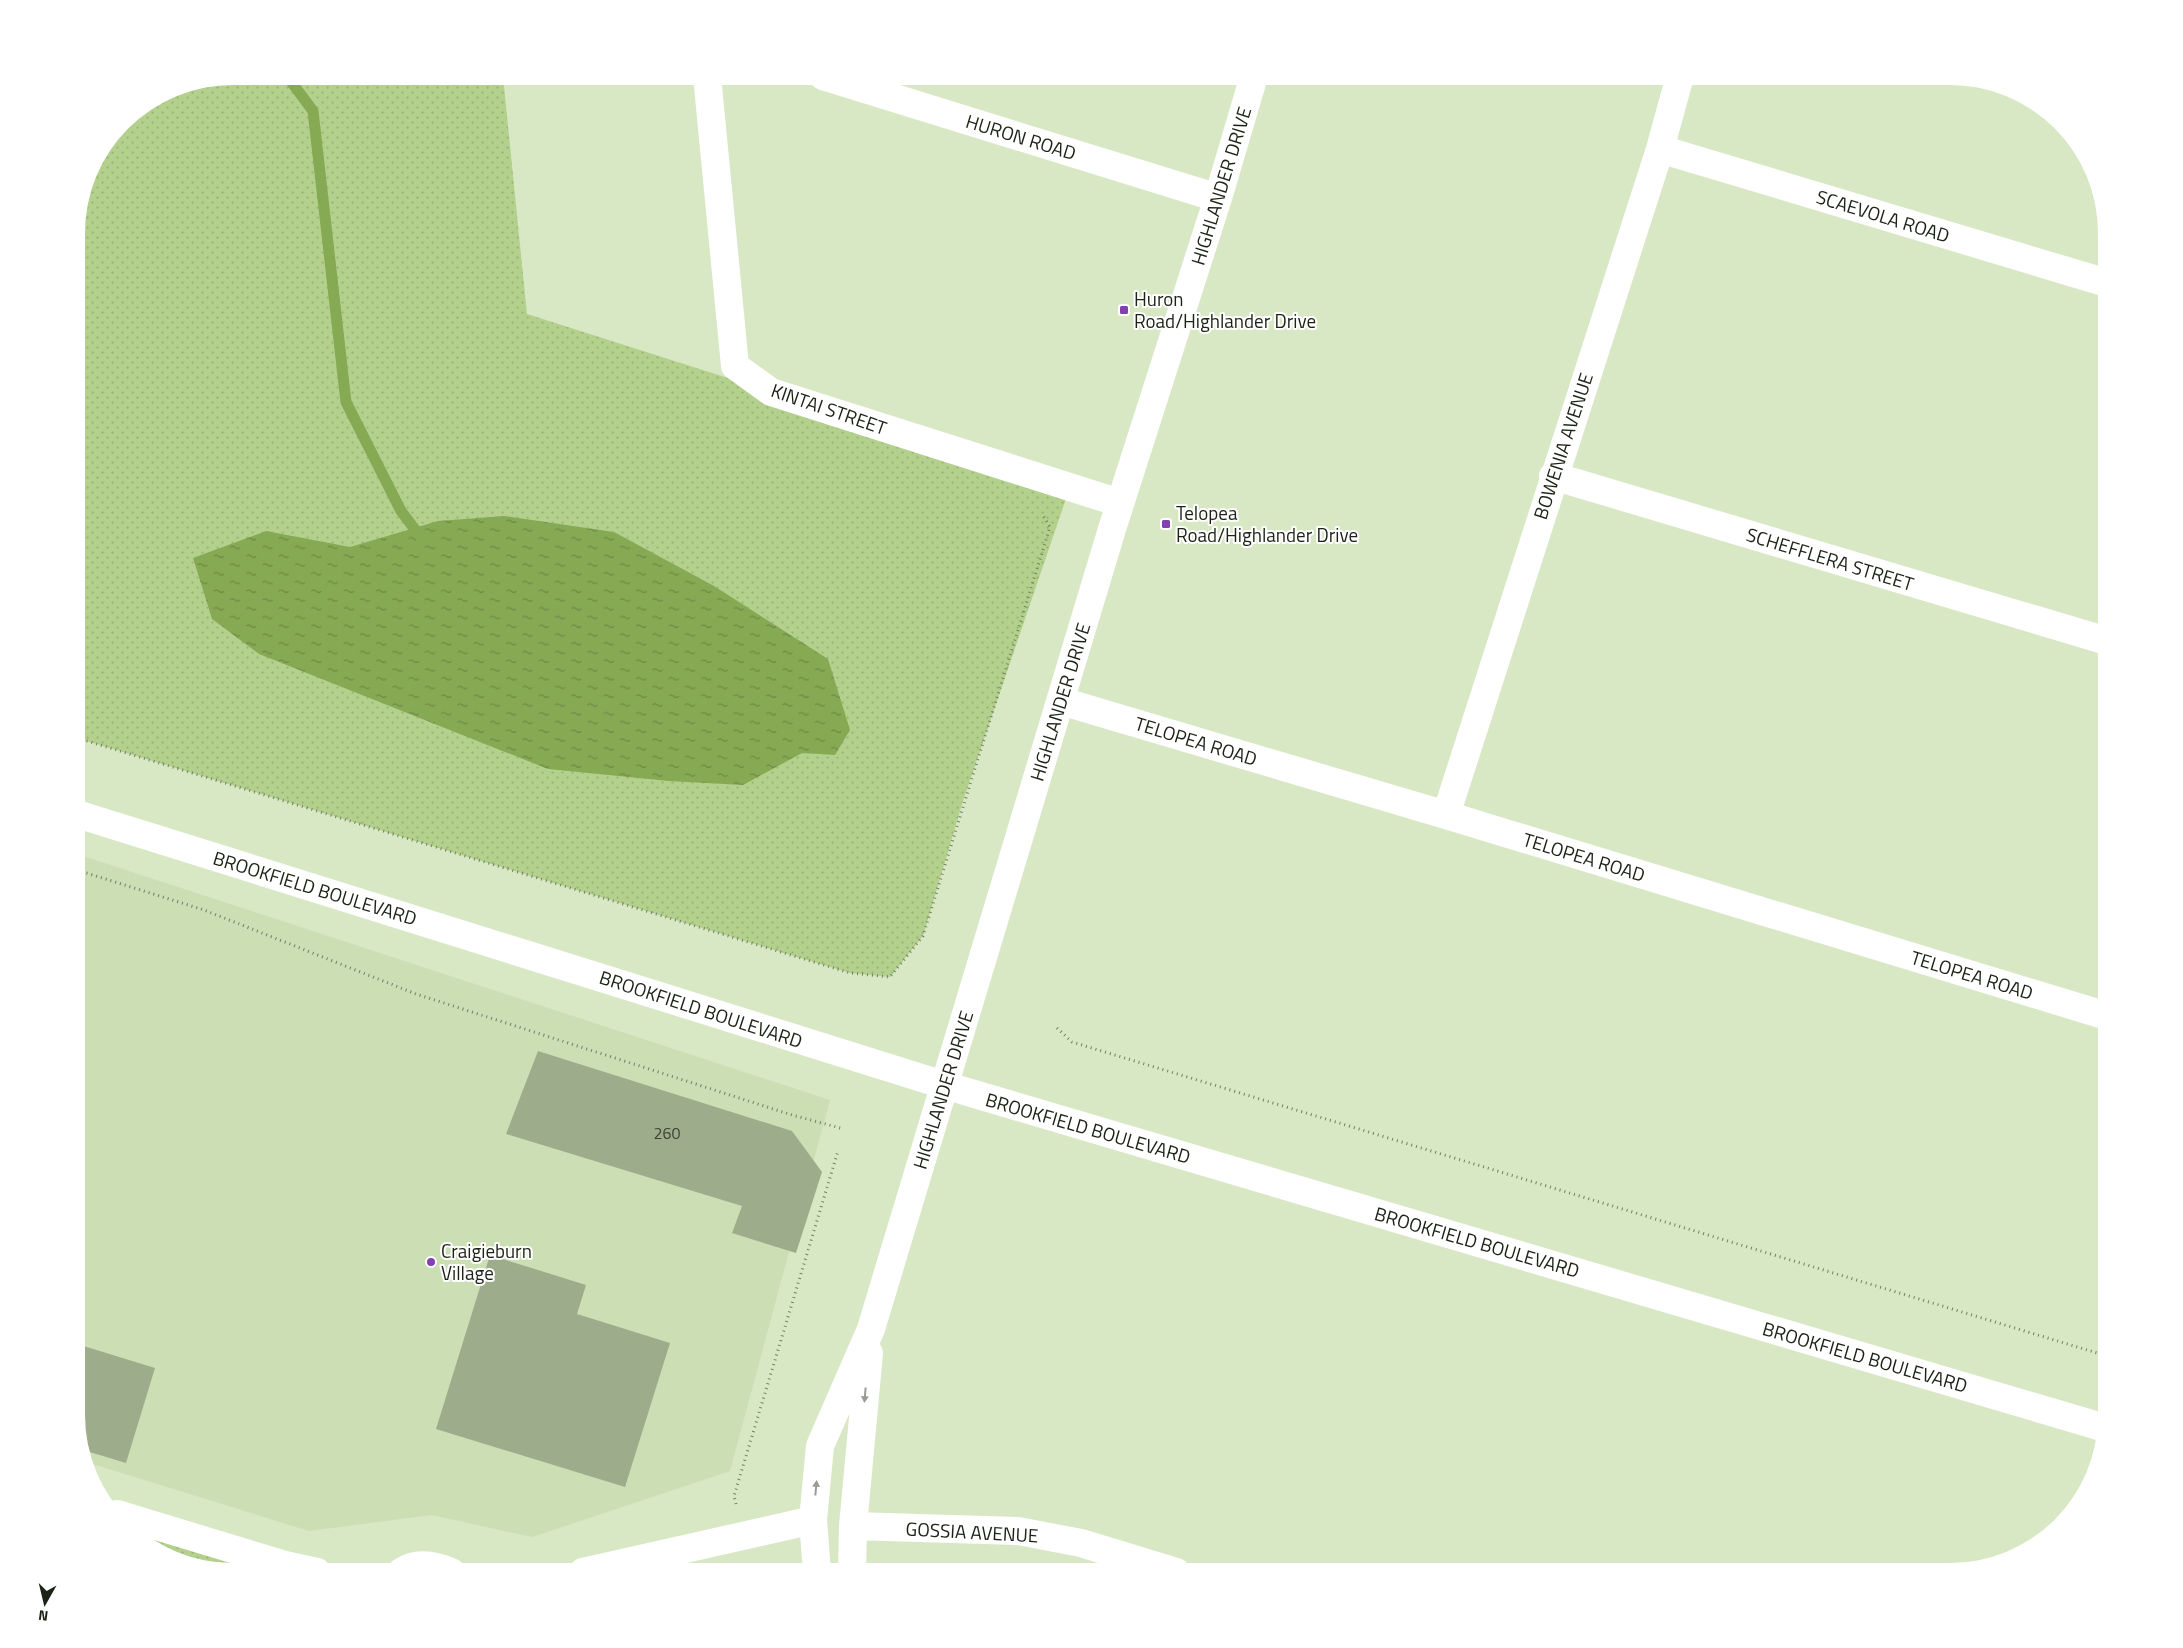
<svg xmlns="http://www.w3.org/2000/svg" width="2183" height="1648" viewBox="0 0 2183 1648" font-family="'Titillium Web',sans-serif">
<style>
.built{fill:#cbdeb4}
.park{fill:url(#park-dots)}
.water{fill:url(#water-ripples)}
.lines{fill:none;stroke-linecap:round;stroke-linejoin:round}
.stream{stroke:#86a954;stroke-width:11}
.building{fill:#9dac8b}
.path{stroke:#747f67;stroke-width:3;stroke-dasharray:1 4;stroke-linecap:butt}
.minor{stroke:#fff;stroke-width:28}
.oneway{fill:#999c96}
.poi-dot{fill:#8240b4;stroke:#fff;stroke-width:2}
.labels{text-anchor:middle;stroke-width:4;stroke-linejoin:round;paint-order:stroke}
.number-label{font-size:16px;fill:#3c4432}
.street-label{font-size:19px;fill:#1c2215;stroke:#fff}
.poi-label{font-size:19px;fill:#1c2215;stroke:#fff;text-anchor:start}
</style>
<defs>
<pattern id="park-dots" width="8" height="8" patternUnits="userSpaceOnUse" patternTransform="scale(1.25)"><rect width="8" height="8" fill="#b3d18c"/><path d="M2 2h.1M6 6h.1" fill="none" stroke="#99b378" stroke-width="1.8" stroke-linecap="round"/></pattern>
<pattern id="water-ripples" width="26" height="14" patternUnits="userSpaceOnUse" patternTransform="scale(1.25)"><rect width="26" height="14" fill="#86a954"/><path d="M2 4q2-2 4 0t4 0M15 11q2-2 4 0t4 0" fill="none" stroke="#6d8944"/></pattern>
</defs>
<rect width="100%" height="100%" fill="#d8e8c5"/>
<path class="built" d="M77,854L830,1100L730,1471L532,1537L432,1515L309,1531L86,1462L77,1425Z"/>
<path class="park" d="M233,76H503L527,314L1070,487L963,801L923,936L890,977L850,973L77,738V223L92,164L122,122L173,88Z
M117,1514L295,1572H233L182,1563L137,1539Z"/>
<path class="water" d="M504,516L614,532L714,586L828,659L850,730L835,755L802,753L743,785L669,781L548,769L259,654L212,619L193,558L266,531L350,547L438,521Z"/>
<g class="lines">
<path class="stream" d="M287,76L313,111L346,402L401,511L423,540"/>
</g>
<path class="building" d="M538,1051L792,1131L822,1172L796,1253L732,1233L742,1206L506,1134Z
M490,1255L586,1285L577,1314L670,1343L625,1487L436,1429Z
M77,1344L155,1368L126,1463L83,1450L77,1425Z"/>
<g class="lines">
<path class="path" d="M77,738L850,973L890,977L923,936L1050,527L1042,514
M77,870L204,910L416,994L792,1115L844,1129
M1057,1028L1072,1042L2107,1356
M736,1504L734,1496L838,1151"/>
<path class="minor" d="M707,76L735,366L771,392L1120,503
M823,76L1218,198
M1660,149L2107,283
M1553,476L2107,641
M1061,701L1446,815L2107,1016
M77,814L944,1085L2105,1428
M1446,815L1660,149L1680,76
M117,1514L285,1565L317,1572
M853,1526L1018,1531L1081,1543L1176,1572
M401,1572C417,1561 435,1565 451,1572
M583,1572L813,1520
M817,1572L813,1520L820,1446L871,1329L1112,529L1218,198L1254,76
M852,1572L853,1526L869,1353"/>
</g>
<defs><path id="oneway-solid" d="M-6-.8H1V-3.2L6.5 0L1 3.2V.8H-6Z" transform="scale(1.25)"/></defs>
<g class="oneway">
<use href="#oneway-solid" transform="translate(865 1395) rotate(95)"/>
<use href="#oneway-solid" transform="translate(816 1488) rotate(-85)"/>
</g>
<g class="poi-dot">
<rect x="1119" y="305" width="10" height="10" rx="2.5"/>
<rect x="1161" y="519" width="10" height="10" rx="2.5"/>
<circle cx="431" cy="1262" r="5"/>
</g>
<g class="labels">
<g class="number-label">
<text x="667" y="1139">260</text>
</g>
<g class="street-label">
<text transform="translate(1021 137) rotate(17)" y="7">HURON ROAD</text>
<text transform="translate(1221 186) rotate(-73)" y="7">HIGHLANDER DRIVE</text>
<text transform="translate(1883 216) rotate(17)" y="7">SCAEVOLA ROAD</text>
<text transform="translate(829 409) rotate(19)" y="7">KINTAI STREET</text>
<text transform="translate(1563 446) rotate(-72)" y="7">BOWENIA AVENUE</text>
<text transform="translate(1830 559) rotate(17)" y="7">SCHEFFLERA STREET</text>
<text transform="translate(1060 702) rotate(-73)" y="7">HIGHLANDER DRIVE</text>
<text transform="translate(1196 741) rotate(17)" y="7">TELOPEA ROAD</text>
<text transform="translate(1584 857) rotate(17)" y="7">TELOPEA ROAD</text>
<text transform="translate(315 888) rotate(17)" y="7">BROOKFIELD BOULEVARD</text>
<text transform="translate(1972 975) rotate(17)" y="7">TELOPEA ROAD</text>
<text transform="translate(701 1009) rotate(18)" y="7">BROOKFIELD BOULEVARD</text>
<text transform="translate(943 1090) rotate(-73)" y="7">HIGHLANDER DRIVE</text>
<text transform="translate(1088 1128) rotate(16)" y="7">BROOKFIELD BOULEVARD</text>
<text transform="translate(1477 1242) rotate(16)" y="7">BROOKFIELD BOULEVARD</text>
<text transform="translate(1865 1357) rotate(16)" y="7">BROOKFIELD BOULEVARD</text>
<text transform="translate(972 1532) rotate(3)" y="7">GOSSIA AVENUE</text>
</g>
<g class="poi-label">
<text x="1134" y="306">Huron<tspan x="1134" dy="22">Road/Highlander Drive</tspan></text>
<text x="1176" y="520">Telopea<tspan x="1176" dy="22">Road/Highlander Drive</tspan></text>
<text x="441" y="1258">Craigieburn<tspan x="441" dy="22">Village</tspan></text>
</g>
</g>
<path d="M0 0H2183V1648H0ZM233 85H1950A148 148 0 0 1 2098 233V1415A148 148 0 0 1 1950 1563H233A148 148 0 0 1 85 1415V233A148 148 0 0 1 233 85Z" fill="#fff" fill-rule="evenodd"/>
<g transform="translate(45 1603) rotate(188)" stroke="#ffffff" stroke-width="4" paint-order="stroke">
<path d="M0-4L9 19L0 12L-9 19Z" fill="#1c2215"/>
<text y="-8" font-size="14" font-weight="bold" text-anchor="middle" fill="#1c2215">N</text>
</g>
</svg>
